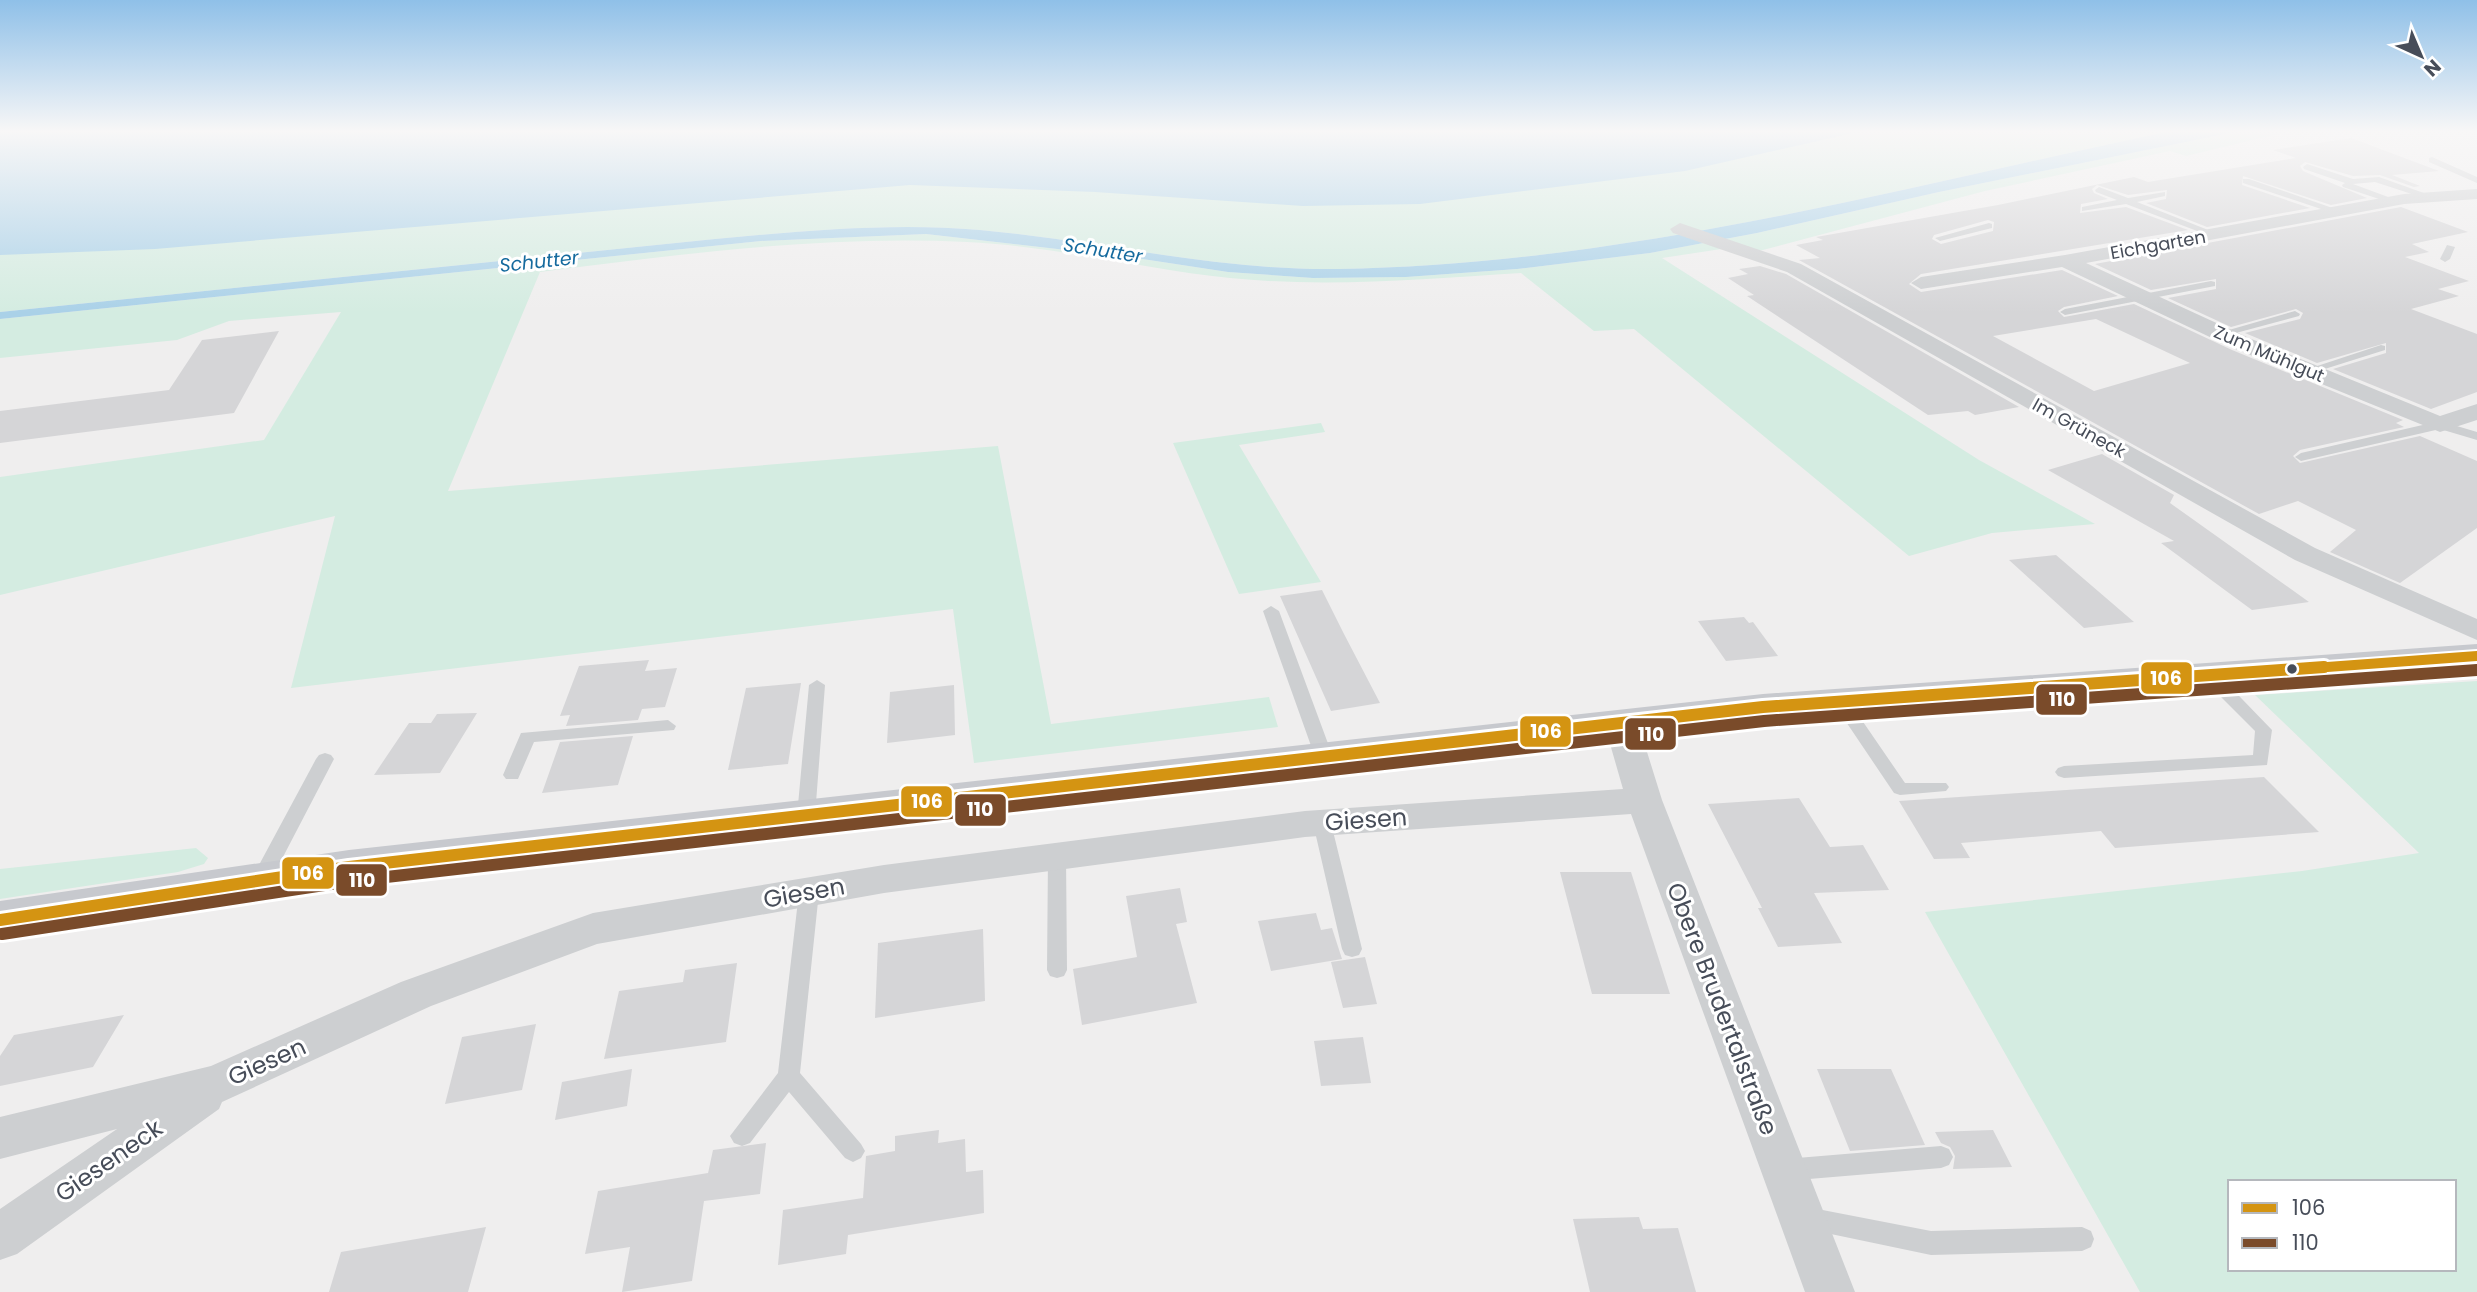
<svg xmlns="http://www.w3.org/2000/svg" width="2477" height="1292" viewBox="0 0 2477 1292" font-family="Poppins,sans-serif">
<style>
.green{fill:#d4ece1;fill-rule:evenodd}
.water{fill:#aad1e8}
.building{fill:#d5d5d7;fill-rule:evenodd}
.lines{fill:none;stroke-linecap:round;stroke-linejoin:round}
.lane{fill:#cdcfd1;fill-rule:evenodd}
.street{fill:#cdcfd1;fill-rule:evenodd}
.primary{fill:#c7c9ce;fill-rule:evenodd}
.bus-1-far1-casing{stroke:#fff;stroke-width:14}
.bus-1-casing{stroke:#fff;stroke-width:18}
.bus-2-casing{stroke:#fff;stroke-width:18}
.bus-1-far1{stroke:#d49412;stroke-width:10}
.bus-1{stroke:#d49412;stroke-width:12}
.bus-2{stroke:#7a4b2a;stroke-width:12}
.bus-dot{fill:#474d59;stroke:#fff;stroke-width:2.5}
.labels{text-anchor:middle;stroke-width:6;stroke-linejoin:round;paint-order:stroke}
.far-street-label{font-size:18px;fill:#474d59;stroke:#fff}
.far-water-label{font-size:19px;font-style:italic;fill:#156a9e;stroke:#fff}
.near-street-label{font-size:24px;fill:#474d59;stroke:#fff}
.line-badge{stroke:#fff;stroke-width:2.5}
.badge-label{font-size:19px;text-anchor:middle;font-weight:bold;fill:#fff}
</style>
<rect width="100%" height="100%" fill="#efeeee"/>
<path class="green" d="M1792,132H2030L2036,135L2065,132L2077,135L2096,132H2165C1893,190 1618,265 1338,269C1218,271 1100,241 980,230C893,222 803,231 715,239L0,312V243L925,170Z
M2235,132H2286L2186,156L2170,151L1985,191L1744,255L1728,248L1662,258L1979,460L2095,524L1992,533L1909,556L1634,329L1594,331L1521,273C1424,279 1327,288 1230,278C1142,269 1055,246 967,242C824,235 681,254 540,272L448,491L998,446L1051,724L1269,697L1278,727L974,763L953,609L291,688L335,516L0,595V477L264,440L341,312L229,321L177,340L0,358V319L761,241L926,234L1136,258L1228,272L1313,278L1406,277L1517,269L1650,253L1757,233L1939,192Z
M1321,423L1325,432L1239,445L1321,582L1239,594L1173,443Z
M2477,681V1292H2140L1925,912L2302,871L2419,853L2255,695ZM2230,1182H2454V1269H2230Z
M196,848L208,858L204,864L178,872L0,899V869Z"/>
<path class="water" d="M0,132H1858L1685,171L1420,204L1303,206L1095,192L910,185L155,249L0,255Z
M2165,132H2235L1939,192L1757,233L1650,253L1517,269L1406,277L1313,278L1228,272L1136,258L926,234L761,241L0,319V312L715,239C803,231 893,222 980,230C1100,241 1218,271 1338,269C1618,265 1893,190 2165,132Z"/>
<path class="building" d="M2351,138L2439,171L2392,175L2420,186L2414,187L2380,175L2353,176L2305,162L2300,166L2303,171L2367,198L2331,205L2243,176L2242,185L2310,208L2207,227L2146,203L2166,199L2167,190L2128,195L2097,185L2092,189L2094,193L2108,199L2081,204L2080,213L2126,207L2188,230L1921,274L1909,284L1921,292L2062,270L2118,296L2064,307L2058,311L2064,317L2134,304L2232,350L2403,420L2396,423L2404,427L2300,450L2293,456L2300,463L2420,436L2477,461V528L2400,583L2330,552L2356,530L2298,501L2259,514L1799,260L1820,258L1796,245L1823,240L1816,237L1998,205L2134,177L2148,182L2296,158L2273,150ZM1988,220L1994,222L1993,231L1941,244L1932,239L1934,235ZM2096,319L2190,363L2094,391L1993,336Z
M2401,207L2468,232L2412,244L2429,252L2405,257L2469,281L2438,289L2459,296L2411,309L2477,334V392L2431,409L2333,369L2386,353V343L2317,363L2245,333L2300,319L2303,313L2296,309L2231,327L2168,298L2216,289V279L2151,290L2095,264Z
M1760,266L1786,274L2019,407L1975,415L1968,411L1928,415L1747,296L1754,295L1728,278L1748,274L1739,269Z
M279,331L234,413L0,443V411L169,390L202,340Z
M2102,454L2174,495L2170,503L2309,602L2252,610L2161,543L2174,541L2048,470Z
M2056,555L2134,622L2084,628L2009,560Z
M1322,590L1344,634L1380,703L1331,711L1280,596Z
M1744,617L1749,623L1753,622L1778,656L1726,661L1698,621Z
M649,660L645,671L677,668L665,707L642,709L638,720L566,726L570,715L560,716L579,666Z
M801,683L788,764L728,770L746,688Z
M954,685L955,735L887,743L890,692Z
M477,713L440,773L374,775L409,723H431L437,714Z
M633,736L618,785L542,793L560,742Z
M2264,777L2319,832L2115,848L2101,831L1961,843L1970,858L1934,859L1899,801Z
M1799,798L1830,847L1863,845L1889,890L1814,893L1842,943L1778,947L1758,908H1762L1708,804Z
M1560,872H1631L1670,994H1592Z
M1180,888L1187,922L1176,924L1197,1003L1082,1025L1073,969L1137,957L1126,896Z
M1316,913L1321,930L1332,928L1342,959L1271,971L1258,921Z
M983,929L985,1001L875,1018L878,943Z
M1365,957L1377,1004L1343,1008L1331,962Z
M737,963L726,1042L604,1059L619,991L683,982L685,970Z
M124,1015L93,1067L0,1086V1056L14,1035Z
M536,1024L522,1090L445,1104L462,1037Z
M1363,1037L1371,1083L1321,1086L1314,1041Z
M632,1069L627,1106L555,1120L562,1082Z
M1817,1069H1891L1925,1145L1850,1151Z
M939,1130L938,1143L965,1139L966,1172L983,1170L984,1213L848,1235L846,1254L778,1265L783,1210L863,1198L866,1156L895,1151V1136Z
M1993,1130L2012,1167L1953,1169L1955,1156L1950,1147L1941,1143L1935,1132Z
M766,1143L760,1194L704,1201L692,1281L622,1292L630,1247L585,1254L598,1191L708,1173L707,1178L713,1150Z
M1639,1217L1643,1229L1678,1228L1696,1292H1590L1573,1219Z
M486,1227L468,1292H329L341,1252Z"/>
<g class="lines">
<path class="lane" d="M2432,157L2477,177V183L2429,162V158Z
M2307,164L2353,179L2379,177L2435,197L2427,199L2375,182L2353,184L2399,201L2391,203L2343,187L2342,185L2345,183L2304,169L2303,167Z
M2243,179H2249L2344,212L2336,214L2243,183Z
M2099,187L2128,198L2165,192V196L2137,202L2221,235L2213,237L2126,204L2082,211V207L2117,200L2096,192L2095,190Z
M1989,223L1992,224V228L1940,241L1935,238Z
M2447,245L2455,247L2450,259L2445,262L2440,259Z
M2211,281L2215,282V286L2065,315L2060,312L2065,309Z
M2295,311L2300,314L2299,316L2221,337L2215,334Z
M2381,345L2385,346V350L2312,373L2308,375L2302,371Z
M2440,421L2477,432V440L2440,429L2301,461L2295,457L2301,453Z
M1271,606L1279,611L1333,757L1330,761H1318L1315,757L1263,611Z
M2207,668L2213,669L2272,730L2267,765L2064,778L2058,776L2055,772L2058,768L2064,766L2253,755L2255,731L2201,677L2199,673L2201,669Z
M817,680L825,685L815,816L812,821H800L797,816L809,685Z
M1840,696L1846,697L1905,783H1946L1949,787L1946,791L1900,795L1894,793L1832,701Z
M668,720L676,726L674,730L534,742L518,779H506L503,775L521,733Z
M325,753L331,755L334,759L272,878L269,883L262,885L255,883L252,878L316,759L319,755Z
M1322,816L1328,818L1331,823L1362,949L1359,955L1352,957L1345,955L1342,949L1313,823L1316,818Z
M1057,849L1064,851L1066,856L1067,970L1064,976L1057,978L1050,976L1047,970L1048,856L1050,851Z
M809,885L816,887L819,892L800,1073L861,1144L865,1151L861,1158L853,1162L845,1158L789,1092L750,1143L742,1146L734,1143L730,1136L778,1073L799,892L802,887Z
M1941,1146L1949,1149L1953,1157L1949,1165L1941,1168L1785,1181L1777,1178L1773,1170L1777,1162L1785,1159Z
M1807,1207L1931,1231L2082,1227L2091,1231L2094,1239L2091,1247L2082,1251L1931,1255L1807,1229L1798,1226L1795,1218L1798,1210Z"/>
<path class="street" d="M2477,189V199L2404,204L2086,263L2249,338L2440,416L2477,404V420L2440,432L2233,348L2062,267L1921,289L1911,283L1921,277L2065,255L2404,194Z
M1680,223L1801,264L2315,548L2477,619V640L2295,560L1787,272L1673,233L1670,229Z
M1621,712L1633,715L1638,723L1662,800L1855,1292H1805L1631,814L1305,837L884,893L597,944L431,1006L222,1102L219,1109L17,1254L0,1260V1209L117,1129L0,1159V1117L211,1066L401,982L593,913L884,865L1305,811L1623,789L1604,723L1609,715Z"/>
<path class="primary" d="M2477,644V668L1763,720L349,884L0,939V901L349,850L1763,694Z"/>
<defs>
<path id="bus-1-far1" d="M2300,669L2477,656"/>
<path id="bus-1" d="M0,920L349,867L1763,707L2324,667"/>
<path id="bus-2" d="M2,934L351,881L1764,721L2477,670"/>
</defs>
<use href="#bus-1-far1" class="bus-1-far1-casing"/>
<use href="#bus-1" class="bus-1-casing"/>
<use href="#bus-2" class="bus-2-casing"/>
<use href="#bus-1-far1" class="bus-1-far1"/>
<use href="#bus-1" class="bus-1"/>
<use href="#bus-2" class="bus-2"/>
</g>
<linearGradient id="sky" x2="0" y2="1"><stop stop-color="#8fc0e8"/><stop offset="0.42" stop-color="#f8f7f7"/><stop offset="1" stop-color="#f8f7f7" stop-opacity="0"/></linearGradient>
<rect width="2477" height="313" fill="url(#sky)"/>
<circle class="bus-dot" cx="2292" cy="669" r="6"/>
<g class="labels">
<g class="far-street-label">
<text transform="translate(2158 245) rotate(-10)" y="6">Eichgarten</text>
<text transform="translate(2269 354) rotate(23)" y="6">Zum Mühlgut</text>
<text transform="translate(2079 428) rotate(29)" y="6">Im Grüneck</text>
</g>
<g class="far-water-label">
<text transform="translate(1103 250) rotate(9)" y="7">Schutter</text>
<text transform="translate(539 261) rotate(-6)" y="7">Schutter</text>
</g>
<g class="near-street-label">
<text transform="translate(1366 820) rotate(-4)" y="8">Giesen</text>
<text transform="translate(804 893) rotate(-10)" y="8">Giesen</text>
<text transform="translate(1722 1009) rotate(69)" y="8">Obere Brudertalstraße</text>
<text transform="translate(267 1062) rotate(-24)" y="8">Giesen</text>
<text transform="translate(109 1161) rotate(-35)" y="8">Gieseneck</text>
</g>
</g>
<g class="line-badge">
<rect x="2140" y="661" width="53" height="34" rx="7" fill="#d49412"/>
<rect x="2035" y="683" width="53" height="33" rx="7" fill="#7a4b2a"/>
<rect x="1519" y="715" width="53" height="33" rx="7" fill="#d49412"/>
<rect x="1624" y="717" width="53" height="34" rx="7" fill="#7a4b2a"/>
<rect x="900" y="785" width="53" height="33" rx="7" fill="#d49412"/>
<rect x="954" y="793" width="53" height="34" rx="7" fill="#7a4b2a"/>
<rect x="281" y="856" width="54" height="34" rx="7" fill="#d49412"/>
<rect x="335" y="863" width="53" height="34" rx="7" fill="#7a4b2a"/>
</g>
<g class="badge-label">
<text x="2166" y="685">106</text>
<text x="2062" y="706">110</text>
<text x="1546" y="738">106</text>
<text x="1651" y="741">110</text>
<text x="927" y="808">106</text>
<text x="980" y="816">110</text>
<text x="308" y="880">106</text>
<text x="362" y="887">110</text>
</g>
<rect x="2228" y="1180" width="228" height="91" fill="#ffffff" stroke="#b5b8bd" stroke-width="2"/>
<rect x="2242" y="1203" width="35" height="10" fill="#d49412" stroke="#b5b8bd" stroke-width="2"/>
<text x="2292" y="1215" font-size="21" fill="#474d59">106</text>
<rect x="2242" y="1238" width="35" height="10" fill="#7a4b2a" stroke="#b5b8bd" stroke-width="2"/>
<text x="2292" y="1250" font-size="21" fill="#474d59">110</text>
<g transform="translate(2421 56) rotate(136)" stroke="#ffffff" stroke-width="5" paint-order="stroke">
<path d="M0-5L12 26L0 18L-12 26Z" fill="#474d59"/>
<text y="-10" font-size="19" font-weight="bold" text-anchor="middle" fill="#474d59">N</text>
</g>
</svg>
